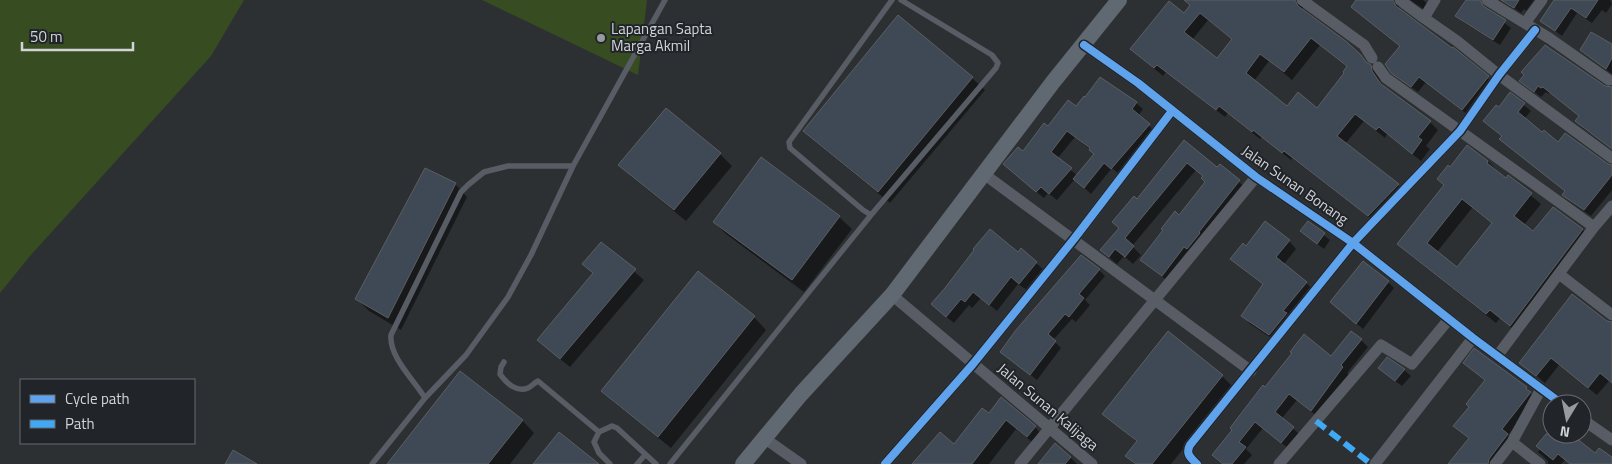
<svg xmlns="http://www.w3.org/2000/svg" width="1612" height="464" viewBox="0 0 1612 464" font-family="'Titillium Web',sans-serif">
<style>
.green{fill:#374c20}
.shadow{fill:#0007;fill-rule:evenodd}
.building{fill:#3f4955;stroke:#5c5e61;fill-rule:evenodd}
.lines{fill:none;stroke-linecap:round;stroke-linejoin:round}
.service{stroke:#585d65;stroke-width:5.5}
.minor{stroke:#585d65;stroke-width:11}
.secondary{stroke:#606872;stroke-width:16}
.quiet{stroke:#3fa9f5;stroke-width:6;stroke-dasharray:12 6;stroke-linecap:butt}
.cycleway-casing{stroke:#21252a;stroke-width:11}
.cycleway{stroke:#60a3ed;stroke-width:8}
.poi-dot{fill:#989b9e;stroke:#21252a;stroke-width:2}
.labels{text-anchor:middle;stroke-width:4;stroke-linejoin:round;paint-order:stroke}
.poi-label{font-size:15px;fill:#d1d4d7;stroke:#21252a;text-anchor:start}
.street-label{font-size:15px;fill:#d1d4d7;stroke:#21252a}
</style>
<rect width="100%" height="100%" fill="#2d3033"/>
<path class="green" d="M0,0H244L211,56L30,256L0,293Z
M482,0H647L638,75Z"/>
<path class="shadow" d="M1196,0H1296L1303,7V11L1360,56L1379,75L1380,81L1386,89L1430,122L1438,130L1426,146L1430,149L1421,161L1387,134L1385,138L1364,121L1345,144L1398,185L1406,193L1377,223L1292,158L1291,160L1262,137L1260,139L1228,113L1225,117L1166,72L1163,76L1131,49L1184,15ZM1208,20L1233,39L1217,60L1192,40ZM1320,45L1348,67L1346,74L1317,109L1287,107L1254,81L1269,61L1292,80Z
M1358,0H1403L1399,2V9L1453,49L1494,83L1468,115L1426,82L1418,92L1399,78L1401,46L1352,7Z
M1410,0H1423L1431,7L1428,12Z
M1467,0H1475L1511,28L1500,45L1463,22L1457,16Z
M1503,0H1534L1526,11L1524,9L1521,13Z
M1555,0H1610L1612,4L1606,13L1602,10L1592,23L1577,13L1562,36L1542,21Z
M898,17L972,78L985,90L890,203L817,143L805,131Z
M1612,46V74L1581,50Z
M1521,81L1612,88V149L1583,128L1577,121L1580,117L1550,92L1549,94L1546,92L1541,97Z
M1510,94L1531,111L1524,119L1542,133L1559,143L1607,165L1612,166V190L1591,216L1571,202L1564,195L1566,192L1501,139L1503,137L1499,109Z
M1136,103L1143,109L1138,116L1156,132L1119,174L1112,168L1091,194L1075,179L1057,200L1048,193L1044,198L1012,171L1023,152L1048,128L1077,108ZM1075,137L1095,154L1078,176L1057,159Z
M1184,142L1218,168L1220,166L1247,189L1170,283L1142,260L1207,182L1204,177L1196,170L1132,246L1141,255L1133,264L1124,256L1117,264L1101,250L1120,229L1137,201Z
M720,154L732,166L686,221L632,177L620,165Z
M1488,161L1506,180L1509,177L1541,204L1524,225L1533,233L1553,208L1583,230L1592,239L1520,335L1500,318L1496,323L1408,253L1399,244L1445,186L1450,168ZM1472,208L1493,224L1458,268L1437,252Z
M425,170L455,184L467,197L401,330L369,311L356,298Z
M839,217L852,229L804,292L726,234L714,222Z
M1308,223L1330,240L1324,249L1308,237Z
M1289,241L1296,249L1284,264L1314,290L1277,342L1250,324L1243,316L1264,285L1239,266L1246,247Z
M601,243L644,280L570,367L548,349L594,274L584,264Z
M1021,250L1044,270L1027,290L1018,284L997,311L981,298L972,308L969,305L954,323L939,311L945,289L1018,254Z
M1099,270L1105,276L1085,300L1090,305L1076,322L1072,319L1053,340L1061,348L1037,380L1002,352Z
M698,273L754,317L766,330L671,448L615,403L603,391Z
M1388,282L1394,288L1363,329L1331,302Z
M1607,322L1612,324V383L1609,381L1597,395L1559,365L1545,383L1520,362Z
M1168,333L1222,376L1233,387L1171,464H1135L1127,456L1138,443L1104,413Z
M1361,340L1368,347L1347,373L1349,375L1318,417L1297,400L1282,418L1300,435L1289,449L1263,428L1246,449L1252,455L1244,464H1223L1265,388L1331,357Z
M1471,369L1526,388L1536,399L1508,435L1513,441L1496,464H1452L1470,439L1455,426L1470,407L1486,381Z
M1404,370L1411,376L1402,386L1386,374Z
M989,415L1035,427L1044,437L1037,446L1016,429L989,464H914L954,446Z
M522,420L534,433L510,464H389Z
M1552,428V434H1574L1580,440L1579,442L1595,455L1612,459V464H1570L1565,460L1561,464H1548V461L1538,452L1540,449L1538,446Z
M1070,457L1077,464H1039Z"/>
<path class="building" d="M1184,0H1295L1298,6L1347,42L1361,55L1366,62L1371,65L1372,71L1381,84L1431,121L1418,137L1422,140L1412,154L1379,127L1376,130L1355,114L1337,136L1399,184L1368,216L1284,151L1282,153L1253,130L1252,132L1219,106L1216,110L1157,65L1154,68L1130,49L1169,1L1184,13L1190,5ZM1200,13L1232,39L1217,58L1184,32ZM1311,38L1347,66L1343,72L1344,73L1317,108L1298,92L1287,106L1246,73L1260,54L1284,72Z
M1356,0H1393L1396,6L1452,48L1453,47L1489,76L1462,110L1419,77L1411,87L1391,73L1385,64L1400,46L1351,7Z
M1466,0H1480L1483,6L1506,20L1493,40L1455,16Z
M1501,0H1519L1514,8Z
M1554,0H1598L1586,18L1571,8L1555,31L1540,21Z
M898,15L973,77L878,192L803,131Z
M1591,32L1612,44V58L1606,69L1580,50Z
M1545,45L1605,86L1612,87V149L1575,121L1579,116L1543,87L1541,88L1538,86L1534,92L1519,81L1524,75L1521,72Z
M1100,77L1137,102L1132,109L1150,124L1111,169L1104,163L1084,188L1073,179L1094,154L1089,150L1090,148L1067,131L1051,152L1072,168L1049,194L1041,187L1036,192L1003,164L1018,147L1023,151L1044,123L1048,126L1068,100L1076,106L1084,96L1085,97Z
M1510,92L1525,103L1518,112L1542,132L1544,130L1558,142L1565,133L1608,164L1612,165V175L1584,210L1562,195L1565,191L1499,139L1502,136L1483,121L1496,105L1499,107Z
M666,108L721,153L674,210L618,165Z
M1184,140L1217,167L1220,164L1240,180L1199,232L1200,233L1187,249L1184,247L1162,276L1140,260L1163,230L1161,229L1175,211L1179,215L1205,182L1201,178L1203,176L1187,163L1125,238L1134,246L1125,257L1115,249L1109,257L1100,250L1119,228L1112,222L1134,196L1137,199Z
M1467,145L1488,161L1487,163L1506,178L1508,175L1532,193L1514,216L1533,231L1553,207L1583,229L1510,326L1490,310L1486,314L1397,244L1444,185L1437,179L1448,165L1450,167ZM1462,199L1492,223L1457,267L1427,243Z
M761,157L840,216L792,280L713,222Z
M425,168L456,183L388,318L355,299Z
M1265,221L1290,240L1276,257L1307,282L1283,311L1287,313L1269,335L1241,316L1263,284L1230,259L1243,243L1246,246Z
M1308,221L1325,233L1317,244L1300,231Z
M990,229L1018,252L1021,248L1037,262L1019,284L1011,277L989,305L973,292L965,302L961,299L946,317L931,304L945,288L974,250L973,249Z
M601,242L636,269L560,359L537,340L593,273L582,264Z
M1081,255L1100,269L1079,294L1084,298L1069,317L1065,314L1048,334L1056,341L1030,375L1000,352L1016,330Z
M1363,261L1389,281L1356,324L1330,302Z
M698,271L755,316L658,437L601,391Z
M1572,294L1607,321L1612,322V383L1600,373L1588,388L1551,358L1536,376L1519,363Z
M1168,331L1223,375L1152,464H1136L1125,456L1137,441L1102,414Z
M1351,331L1362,339L1341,365L1343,367L1311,411L1289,394L1275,412L1294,427L1281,443L1255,422L1239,442L1246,447L1232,464H1223L1212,455L1232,430L1230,428L1263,385L1265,387L1292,353L1290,352L1304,334L1331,356Z
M1474,348L1527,387L1526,389L1531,392L1502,429L1508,434L1489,459L1488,464H1448L1469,438L1453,426L1469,407L1466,404L1485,380L1463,363Z
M1387,357L1405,369L1395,381L1378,368Z
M460,371L523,420L488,464H387Z
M1001,397L1036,426L1027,437L1006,420L972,464H912L940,432L954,444L982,408L989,413Z
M559,432L599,464H533Z
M1546,434H1571L1595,453L1599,448L1612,457V464H1570L1558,454L1553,460L1536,446Z
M1055,443L1071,457L1065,464H1038Z
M233,450L257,464H225Z"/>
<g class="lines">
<path class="service" d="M892,0L789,142L790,148L863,210L871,215L996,68L998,63L992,55L901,0
M504,362L501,367L500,374C506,383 517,393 528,388C532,386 534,383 538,381L599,432
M425,398C414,380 389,357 391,335L461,192L468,185L484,172L508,166H573
M372,464L425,398L466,355L508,297L531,255L573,166L665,0
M610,464L599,453L594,442L599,432L612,426L617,428L656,464
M637,464L645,455
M670,464L871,215"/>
<path class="minor" d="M1302,0L1364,45L1372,58
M1400,0L1424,18
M1435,0L1424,18L1457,41L1499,75L1612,158
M1487,0L1549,38L1609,80
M1525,23L1542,0
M1084,45L1138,83L1256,177L1353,243L1473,338L1562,404
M1378,67L1386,78L1594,227
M984,174L1251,371
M1559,274L1612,315
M892,295L1092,464
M1498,355L1594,227L1612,206
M1582,419L1612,440
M764,438L801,464
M1512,442L1540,464
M885,464L973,364L1074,239L1172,111
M1020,464L1256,177
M1197,464C1191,458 1185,454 1190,445L1353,243L1460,131L1499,75L1535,30
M1279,464L1381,345L1412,364L1449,319
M1375,464L1473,338
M1495,464L1512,442L1541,389"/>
<path class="secondary" d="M743,464L801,394L892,295L1053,82L1119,0"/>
<path class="quiet" d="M1316,421L1371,464"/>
<defs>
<path id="cycleway" d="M1084,45L1138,83L1256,177L1353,243L1473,338L1562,404
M885,464L973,364L1074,239L1172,111
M1197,464C1191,458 1185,454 1190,445L1353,243L1460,131L1499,75L1535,30"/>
</defs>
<use href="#cycleway" class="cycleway-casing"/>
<use href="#cycleway" class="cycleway"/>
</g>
<circle class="poi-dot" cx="601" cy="38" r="5"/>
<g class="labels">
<g class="poi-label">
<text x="611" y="34">Lapangan Sapta<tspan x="611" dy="17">Marga Akmil</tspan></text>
</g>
<g class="street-label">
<text transform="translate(1295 185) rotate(35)" y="5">Jalan Sunan Bonang</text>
<text transform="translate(1048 407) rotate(40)" y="5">Jalan Sunan Kalijaga</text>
</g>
</g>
<rect x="20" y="379" width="175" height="65" fill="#21252a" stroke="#676b6f"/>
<rect x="30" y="395" width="25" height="8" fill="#60a3ed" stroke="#676b6f"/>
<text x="65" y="404" font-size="15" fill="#d1d4d7">Cycle path</text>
<rect x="30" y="420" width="25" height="8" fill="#3fa9f5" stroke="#676b6f"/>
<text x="65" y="429" font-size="15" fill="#d1d4d7">Path</text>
<g transform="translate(1567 419) rotate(190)"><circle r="24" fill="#21252a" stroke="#676b6f"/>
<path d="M0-4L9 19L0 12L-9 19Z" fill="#989b9e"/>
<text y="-8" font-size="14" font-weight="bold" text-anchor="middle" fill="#d1d4d7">N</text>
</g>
<path d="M22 42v8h111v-8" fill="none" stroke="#d1d4d7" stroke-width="2.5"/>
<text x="30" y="42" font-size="15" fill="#d1d4d7" stroke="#21252a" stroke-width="4" paint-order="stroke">50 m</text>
</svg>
